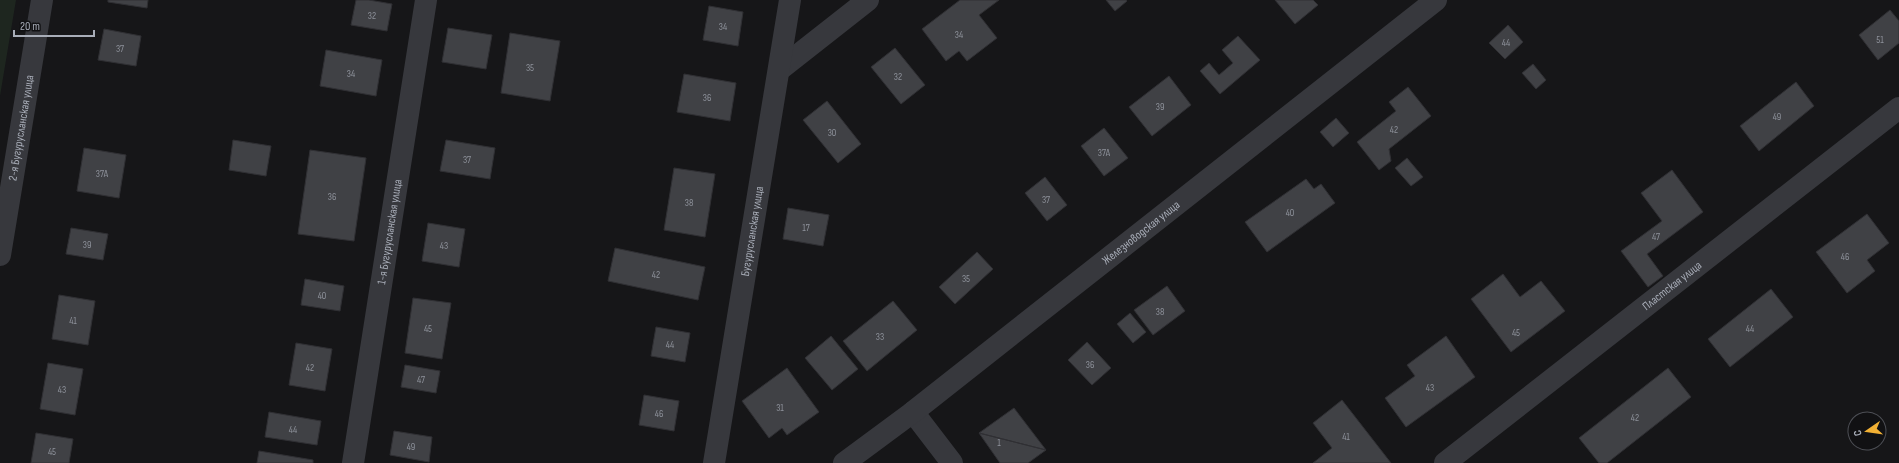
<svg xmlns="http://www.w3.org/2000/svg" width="1899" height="463" viewBox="0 0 1899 463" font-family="'Sofia Sans Condensed',sans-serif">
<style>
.green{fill:#1e261f}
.building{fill:#404145;stroke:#303034}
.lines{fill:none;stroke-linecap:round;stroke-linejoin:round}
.minor{stroke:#37383d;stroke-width:22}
.labels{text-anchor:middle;stroke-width:3;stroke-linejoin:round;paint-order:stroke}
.number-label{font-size:10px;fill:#8e929b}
.street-label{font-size:12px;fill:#a8adb8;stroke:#111113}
</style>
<rect width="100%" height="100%" fill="#161618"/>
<path class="green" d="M0,0H16L0,96Z"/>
<path class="building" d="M108,0H148L147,8L108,2Z
M356,0H369L392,4L387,31L351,25Z
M960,0H999L979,15L997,38L967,61L959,51L946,61L922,29Z
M1106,0H1126L1127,1L1115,11Z
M1275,0H1313L1318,5L1295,24Z
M709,6L743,12L738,46L703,40Z
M1890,10L1899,21V43L1878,60L1859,35Z
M1508,25L1523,42L1505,59L1489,43Z
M448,28L492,35L486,69L442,62Z
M104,29L141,36L136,66L98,60Z
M510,33L560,41L550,101L501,93Z
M1238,36L1260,60L1220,94L1200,71L1209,63L1219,75L1233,63L1222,50Z
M895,48L925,85L901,104L871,67Z
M326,50L382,60L376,96L320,86Z
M1533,64L1546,80L1536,89L1522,73Z
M684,74L736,83L730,121L677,112Z
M1169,76L1191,105L1152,136L1129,107Z
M1796,82L1814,106L1759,151L1740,126Z
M1408,87L1431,116L1389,149L1391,161L1379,170L1357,142L1396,111L1389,102Z
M827,101L861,144L838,163L803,120Z
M1336,118L1349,133L1333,147L1320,132Z
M1104,128L1128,158L1104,176L1081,146Z
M233,140L271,146L266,176L229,170Z
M446,140L495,148L490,179L440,171Z
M84,148L126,155L119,198L77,191Z
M310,150L366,158L354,241L298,234Z
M1407,158L1423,177L1411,186L1395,168Z
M674,168L715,174L705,237L664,230Z
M1672,170L1703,212L1647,254L1663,276L1648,287L1621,251L1662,221L1641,193Z
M1045,177L1067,205L1047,221L1025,193Z
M1306,179L1314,189L1321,184L1335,203L1267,252L1245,222Z
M788,208L829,215L823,246L783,239Z
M1867,214L1889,243L1867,260L1875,271L1847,293L1816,252Z
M428,223L465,229L459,267L422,261Z
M71,228L108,234L103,260L66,254Z
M615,248L705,267L698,300L608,281Z
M977,252L993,269L955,304L939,287Z
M1503,274L1520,297L1541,281L1565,311L1511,352L1471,299Z
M305,279L344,286L340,311L301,305Z
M1167,286L1185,311L1153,335L1134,310Z
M1771,289L1793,317L1730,367L1708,339Z
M59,295L95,301L88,345L52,339Z
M413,298L451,303L442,359L405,353Z
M893,301L917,330L867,371L843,341Z
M1130,313L1146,332L1133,343L1117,324Z
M656,327L690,333L685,362L651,356Z
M831,336L858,369L832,390L805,358Z
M1446,336L1475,377L1406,427L1385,398L1415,376L1407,365Z
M1087,342L1111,368L1092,385L1068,360Z
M296,343L332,349L325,391L289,385Z
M48,363L83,369L75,415L40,409Z
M405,365L440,371L436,393L401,387Z
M787,368L819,412L787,435L782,428L769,438L742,401Z
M1668,368L1691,397L1607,463H1599L1579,438Z
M644,395L679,401L674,431L639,425Z
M1342,400L1391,463H1313L1332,448L1313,423Z
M1014,408L1046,450L979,433Z
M269,412L321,421L317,445L265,437Z
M394,431L432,437L429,462L390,455Z
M36,433L73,439L69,463H31Z
M979,433L1046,450L1028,463H1000Z
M259,451L313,460V463H257Z"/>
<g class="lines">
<g class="minor">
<path d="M779,70L868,0"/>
<path id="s1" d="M0,255L42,0"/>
<path d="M913,412L952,463"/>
<path id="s2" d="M353,463L426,0"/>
<path id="s3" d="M714,463L790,0"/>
<path id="s4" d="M844,463L913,412L1436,0"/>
<path id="s5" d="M1445,463L1899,108"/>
</g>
</g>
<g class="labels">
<g class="number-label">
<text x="372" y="19">32</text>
<text x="723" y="30">34</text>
<text x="959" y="38">34</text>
<text x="1880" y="43">51</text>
<text x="1506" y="46">44</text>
<text x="120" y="52">37</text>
<text x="530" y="71">35</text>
<text x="351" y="77">34</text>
<text x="898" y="80">32</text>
<text x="707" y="101">36</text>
<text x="1160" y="110">39</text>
<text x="1777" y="120">49</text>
<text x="1394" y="133">42</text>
<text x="832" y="136">30</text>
<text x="1104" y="156">37А</text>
<text x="467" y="163">37</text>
<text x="102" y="177">37А</text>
<text x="332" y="200">36</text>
<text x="1046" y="203">37</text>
<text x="689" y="206">38</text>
<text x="1290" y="216">40</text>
<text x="806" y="231">17</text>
<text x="1656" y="240">47</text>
<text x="87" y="248">39</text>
<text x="444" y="249">43</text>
<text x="1845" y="260">46</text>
<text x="656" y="278">42</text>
<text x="966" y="282">35</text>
<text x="322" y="299">40</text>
<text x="1160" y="315">38</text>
<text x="73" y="324">41</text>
<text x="428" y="332">45</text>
<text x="1750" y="332">44</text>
<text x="1516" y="336">45</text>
<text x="880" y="340">33</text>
<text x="670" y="348">44</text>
<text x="1090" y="368">36</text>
<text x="310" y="371">42</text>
<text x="421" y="383">47</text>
<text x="1430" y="391">43</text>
<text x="62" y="393">43</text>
<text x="780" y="411">31</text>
<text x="659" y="417">46</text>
<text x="1635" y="421">42</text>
<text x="293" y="433">44</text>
<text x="1346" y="440">41</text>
<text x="999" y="446">1</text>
<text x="411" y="450">49</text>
<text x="52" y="455">45</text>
</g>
<g class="street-label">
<text dy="4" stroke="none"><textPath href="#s1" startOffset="129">2-я Бугурусланская улица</textPath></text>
<text dy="4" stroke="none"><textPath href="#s2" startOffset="234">1-я Бугурусланская улица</textPath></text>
<text dy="4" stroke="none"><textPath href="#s3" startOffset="235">Бугурусланская улица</textPath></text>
<text dy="4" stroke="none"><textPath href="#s4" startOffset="376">Железноводская улица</textPath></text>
<text dy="4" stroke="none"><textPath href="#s5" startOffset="288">Пластская улица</textPath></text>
</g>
</g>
<g transform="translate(1867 431) rotate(257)"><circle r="19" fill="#111113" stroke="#4d4f55"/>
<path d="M0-3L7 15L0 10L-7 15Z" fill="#f2b134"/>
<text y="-6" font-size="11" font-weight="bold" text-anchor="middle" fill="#a8adb8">С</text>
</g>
<path d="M14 30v6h80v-6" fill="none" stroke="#a8adb8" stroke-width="2"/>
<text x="20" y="30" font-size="12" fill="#a8adb8" stroke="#111113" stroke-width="3" paint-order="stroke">20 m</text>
</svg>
